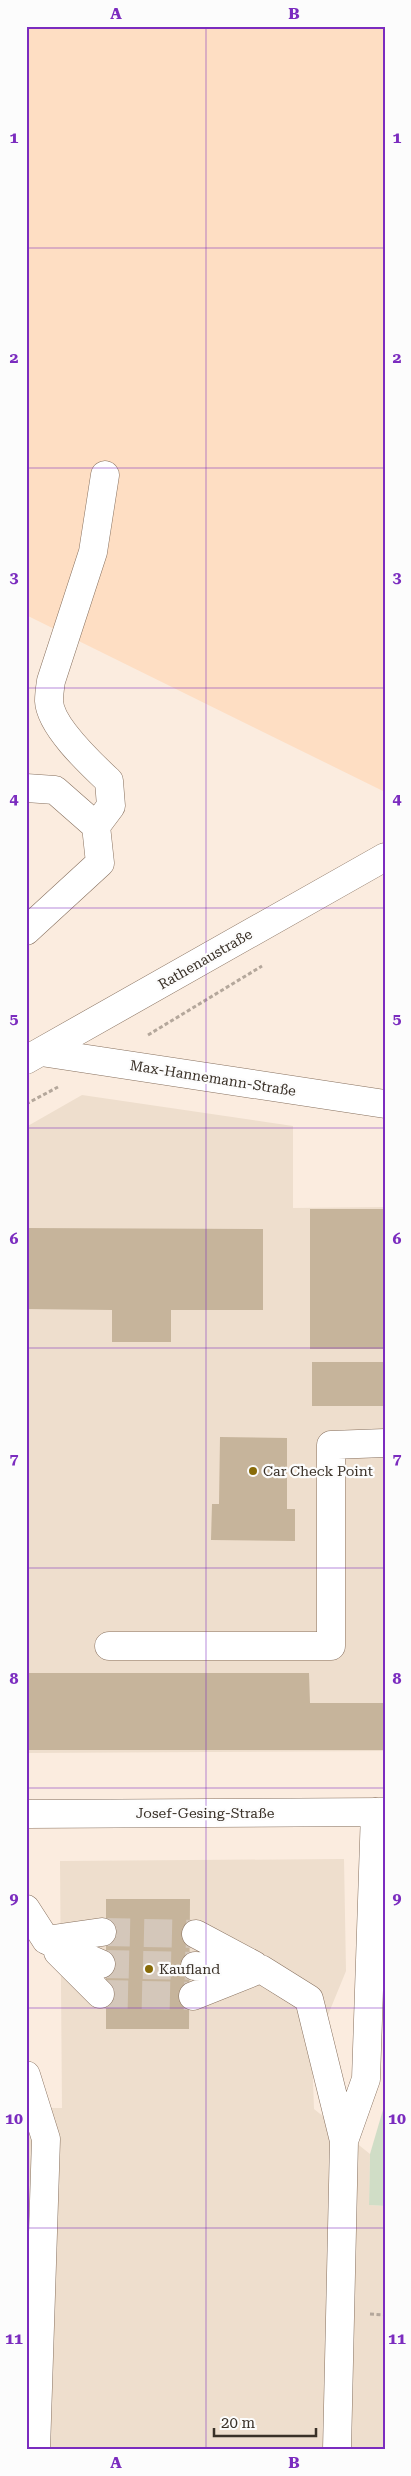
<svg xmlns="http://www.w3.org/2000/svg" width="411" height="2476" viewBox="0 0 411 2476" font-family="'Roboto Serif',serif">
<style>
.commercial{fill:#eedecd}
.built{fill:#fedec3}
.green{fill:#d0ddc6}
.building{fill:#c6b49b}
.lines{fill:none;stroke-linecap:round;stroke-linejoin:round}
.minor-tunnel{stroke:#d4c7ba;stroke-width:28;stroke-dasharray:28 14;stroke-linecap:butt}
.minor-casing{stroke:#87705e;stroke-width:29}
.path{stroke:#b4a79b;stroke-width:3;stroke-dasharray:4 2.5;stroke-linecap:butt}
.minor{stroke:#fff;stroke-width:28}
.grid{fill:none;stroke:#7b2cbf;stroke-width:1;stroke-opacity:0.55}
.poi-dot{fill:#886b09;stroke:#fcfcfc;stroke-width:2}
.labels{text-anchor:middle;stroke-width:4.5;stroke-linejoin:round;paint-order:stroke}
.street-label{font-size:14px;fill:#3a3128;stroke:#fcfcfc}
.poi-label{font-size:14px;fill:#3a3128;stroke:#fcfcfc;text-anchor:start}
.neatline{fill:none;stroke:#7b2cbf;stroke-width:2}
.grid-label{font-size:16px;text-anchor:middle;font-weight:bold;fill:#7b2cbf}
</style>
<rect width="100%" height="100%" fill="#fbecdf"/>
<path class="commercial" d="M82,1095L293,1126V1208L385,1207V1751L26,1753V1127Z
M344,1859L346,1971L312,2054L314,2109L370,2154L369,2205L385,2206V2450H26V2108H62L60,1861Z"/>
<path class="built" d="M26,26H385V792L26,615Z"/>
<path class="green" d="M385,2103V2206L369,2205L370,2154Z"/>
<path class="building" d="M310,1209H385V1349H310Z
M26,1228L263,1229V1310H171V1342H112V1310L26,1309Z
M312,1362H385V1406H312Z
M220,1437L287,1438V1509H295V1541L211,1540L212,1504H219Z
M26,1673H309L310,1703H385V1750H26Z
M106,1899H190L189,2029H106Z"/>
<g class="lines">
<path class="minor-tunnel" d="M102,1932L196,1934
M101,1964L195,1966
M100,1994L193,1996"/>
<defs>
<path id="minor" d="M26,788L55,790L96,826L100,863L26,931
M96,826L111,806L109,781C91,764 50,726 49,701C49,694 50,688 51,681L93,552L105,475
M41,1052L385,1104
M26,1060L385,857
M109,1646H331V1445L385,1443
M26,1814L385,1812
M26,1909L46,1940L101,1964
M196,1934L254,1965
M46,1940L102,1932
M58,1952L100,1994
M195,1966L261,1969L309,1999L344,2141L337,2450
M193,1996L253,1972
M26,2075L46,2139L36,2450
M344,2141L366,2079L375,1812"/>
</defs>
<use href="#minor" class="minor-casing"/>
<path class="path" d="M148,1035L262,966
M26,1104L58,1087
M370,2314L385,2315"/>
<use href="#minor" class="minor"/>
</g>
<path class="grid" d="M206,26V2450M26,248H385M26,468H385M26,688H385M26,908H385M26,1128H385M26,1348H385M26,1568H385M26,1788H385M26,2008H385M26,2228H385"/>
<g class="poi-dot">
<circle cx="253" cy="1471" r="5"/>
<circle cx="149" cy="1969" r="5"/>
</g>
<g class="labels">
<g class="street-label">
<text transform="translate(205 959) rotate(-30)" y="5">Rathenaustraße</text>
<text transform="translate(213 1078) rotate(9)" y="5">Max-Hannemann-Straße</text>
<text x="205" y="1818">Josef-Gesing-Straße</text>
</g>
<g class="poi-label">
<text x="263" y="1476">Car Check Point</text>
<text x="159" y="1974">Kaufland</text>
</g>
</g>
<rect width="411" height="2476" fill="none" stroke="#fcfcfc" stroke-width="55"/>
<path d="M214 2428v8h102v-8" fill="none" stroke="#3a3128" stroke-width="2.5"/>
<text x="221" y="2428" font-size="15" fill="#3a3128" stroke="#fcfcfc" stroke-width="4" paint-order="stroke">20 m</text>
<rect x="28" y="28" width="356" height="2420" class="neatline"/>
<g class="grid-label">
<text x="116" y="19">A</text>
<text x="294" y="19">B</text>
<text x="14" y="143">1</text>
<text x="397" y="143">1</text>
<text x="14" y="363">2</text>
<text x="397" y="363">2</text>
<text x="14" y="583">3</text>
<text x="397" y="583">3</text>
<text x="14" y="804">4</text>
<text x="397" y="804">4</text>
<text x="14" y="1024">5</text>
<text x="397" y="1024">5</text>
<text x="14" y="1244">6</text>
<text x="397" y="1244">6</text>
<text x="14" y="1464">7</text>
<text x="397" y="1464">7</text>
<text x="14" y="1684">8</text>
<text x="397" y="1684">8</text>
<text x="14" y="1904">9</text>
<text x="397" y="1904">9</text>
<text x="14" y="2124">10</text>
<text x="397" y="2124">10</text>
<text x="14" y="2344">11</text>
<text x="397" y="2344">11</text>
<text x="116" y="2468">A</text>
<text x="294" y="2468">B</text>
</g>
</svg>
